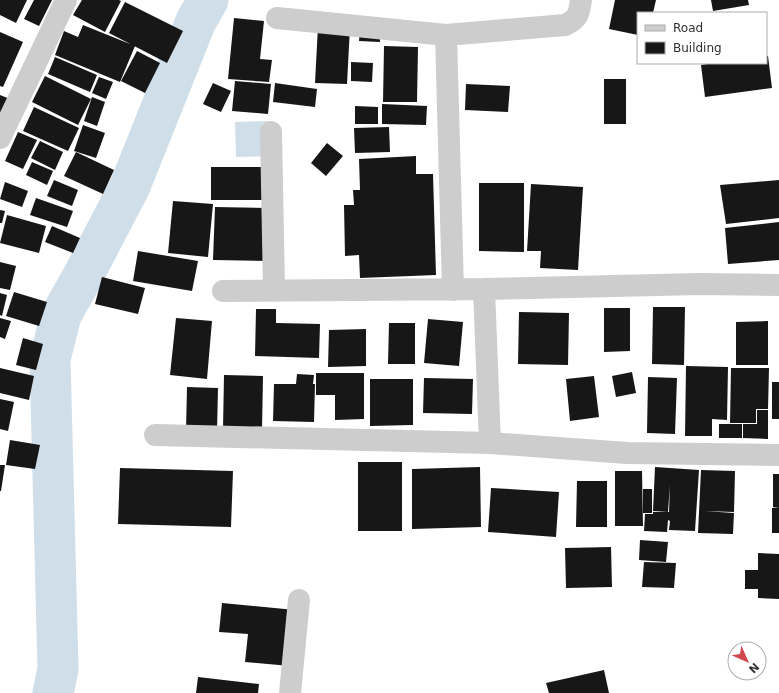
<svg xmlns="http://www.w3.org/2000/svg" width="779" height="693" viewBox="0 0 779 693" font-family="'DejaVu Sans',sans-serif">
<style>
.water{fill:#cfdee9}
.lines{fill:none;stroke-linecap:round;stroke-linejoin:round}
.river{stroke:#cfdee9;stroke-width:41}
.building{fill:#171717}
.minor{stroke:#cdcdcd;stroke-width:22}
.tertiary{stroke:#cdcdcd;stroke-width:22}
</style>
<rect width="100%" height="100%" fill="#fff"/>
<path class="water" d="M268,121L269,156L236,157L235,122Z"/>
<g class="lines">
<path class="river" d="M53,693L58,669L50,359L61,315L83,276L130,186L196,21L208,0"/>
</g>
<path class="building" d="M0,0H27L16,23L0,15Z
M34,0H52L39,26L24,19Z
M82,0H119L121,1L105,32L73,15Z
M615,0H656L653,13H638V35L609,29Z
M711,0H748L749,5L713,11Z
M125,2L183,31L167,63L109,33Z
M234,18L264,21L260,59L272,60L269,82L228,79Z
M83,25L135,46L120,82L55,55L64,31L78,37Z
M318,26L350,27L347,84L315,83Z
M360,28L380,29V42L359,41Z
M0,32L23,42L3,87L0,86Z
M384,46L418,47L417,102H383Z
M137,51L160,63L145,93L121,81Z
M766,56H768L772,88L705,97L701,65L714,63H766Z
M55,57L97,75L90,92L48,74Z
M351,62L373,63L372,82L351,81Z
M45,76L91,99L78,125L32,102Z
M99,77L113,82L106,99L92,93Z
M604,79H626V124H604Z
M235,81L271,84L268,114L232,111Z
M213,83L231,91L221,112L203,104Z
M275,83L317,89L315,107L273,102Z
M466,84L510,86L508,112L465,110Z
M0,95L10,99L0,123Z
M92,97L105,102L97,126L84,121Z
M382,104L427,106L426,125L382,124Z
M355,106L378,107V124H355Z
M34,107L79,128L68,151L23,131Z
M83,125L105,133L96,158L74,151Z
M389,127L390,152L355,153L354,128Z
M18,132L37,140L23,169L5,161Z
M40,141L63,152L55,170L31,158Z
M327,143L343,156L326,176L311,163Z
M76,152L114,170L103,194L64,176Z
M416,156V174H433L436,275L360,278L359,255L345,256L344,205H354L353,190H360L359,159Z
M32,162L53,171L47,185L26,175Z
M211,167H266L265,200H211Z
M54,180L78,190L72,206L47,196Z
M779,180V218L726,224L720,185Z
M5,182L28,191L22,207L0,199Z
M479,183H524V252L479,251Z
M531,184L583,187L578,270L540,268L541,251H527Z
M36,198L73,211L67,227L30,215Z
M173,201L213,204L208,257L168,253Z
M215,207L271,208L269,261L213,260Z
M0,210L5,211L2,223H0Z
M7,215L46,226L39,253L0,243Z
M779,222V260L728,264L725,228Z
M52,226L80,238L73,253L45,242Z
M138,251L198,261L192,291L133,281Z
M0,262L16,266L10,290L0,288Z
M102,277L145,288L138,314L95,304Z
M14,292L47,302L39,326L6,316Z
M0,293L7,295L2,316L0,315Z
M653,307H685L684,365L652,364Z
M604,308H630V351L604,352Z
M256,309H276V323L320,324L319,358L255,356Z
M519,312L569,313L568,365L518,364Z
M0,318L11,321L5,339L0,337Z
M176,318L212,321L207,379L170,375Z
M428,319L463,322L459,366L424,363Z
M768,321V365H736V322Z
M389,323H415V364H388Z
M366,329V366L328,367L329,330Z
M23,338L43,344L36,370L16,365Z
M686,366L728,367L727,420L712,419V436H685Z
M0,368L34,376L29,400L0,393Z
M731,368H769L768,409H756V423H730Z
M632,372L636,393L616,397L612,376Z
M316,373H364V419L335,420V395H316Z
M297,374L314,375L313,384H315L314,422L273,421L274,384H296Z
M224,375L263,376L262,430L223,429Z
M594,376L599,417L570,421L566,379Z
M648,377L677,378L675,434L647,433Z
M424,378L473,379L472,414L423,413Z
M370,379H413V425L370,426Z
M772,382H779V419H772Z
M187,387L218,388L217,431L186,430Z
M0,399L14,402L8,431L0,429Z
M757,410H768V439L743,438V424H757Z
M719,424H742V438H719Z
M10,440L40,445L35,469L6,465Z
M358,462H402V531H358Z
M0,465H5L1,491H0Z
M480,467L481,527L412,529V469Z
M655,467L699,470L695,531L669,530L670,521L668,520L667,532L644,531L645,514H653V512H669L670,485L668,512L653,511Z
M120,468L233,471L231,527L118,524Z
M701,470L735,471L734,512L704,511L734,513L733,534L698,533Z
M615,471H642L643,526H615Z
M773,474H779V507H773Z
M577,481H607V527H576Z
M491,488L559,492L556,537L488,532Z
M643,489H652V513H643Z
M779,507V533H772V508Z
M640,540L668,542L666,562L639,560Z
M611,547L612,587L566,588L565,548Z
M758,553L779,554V599L758,598V589H745V570H758Z
M644,562L676,563L674,588L642,587Z
M222,603L295,610L290,666L245,662L248,634L219,632Z
M604,670L609,693H549L546,683Z
M198,677L259,684L258,693H196Z"/>
<g class="lines">
<path class="minor" d="M277,18L446,35L565,25C578,19 579,14 581,0
M446,35L453,290
M271,132L274,290
M484,289L490,443
M223,291L484,289L699,284L779,285
M155,435L490,443L627,453L779,455
M290,693L299,600"/>
<path class="tertiary" d="M0,138L66,0"/>
</g>
<rect x="637" y="12" width="130" height="52" fill="#ffffff" stroke="#acacac"/>
<rect x="645" y="25" width="20" height="6" fill="#cdcdcd" stroke="#acacac"/>
<text x="673" y="32" font-size="12" fill="#303030">Road</text>
<rect x="645" y="42" width="20" height="12" fill="#171717" stroke="#acacac"/>
<text x="673" y="52" font-size="12" fill="#303030">Building</text>
<g transform="translate(747 661) rotate(135)"><circle r="19" fill="#ffffff" stroke="#acacac"/>
<path d="M0-3L7 15L0 10L-7 15Z" fill="#d1484f"/>
<text y="-6" font-size="11" font-weight="bold" text-anchor="middle" fill="#303030">N</text>
</g>
</svg>
